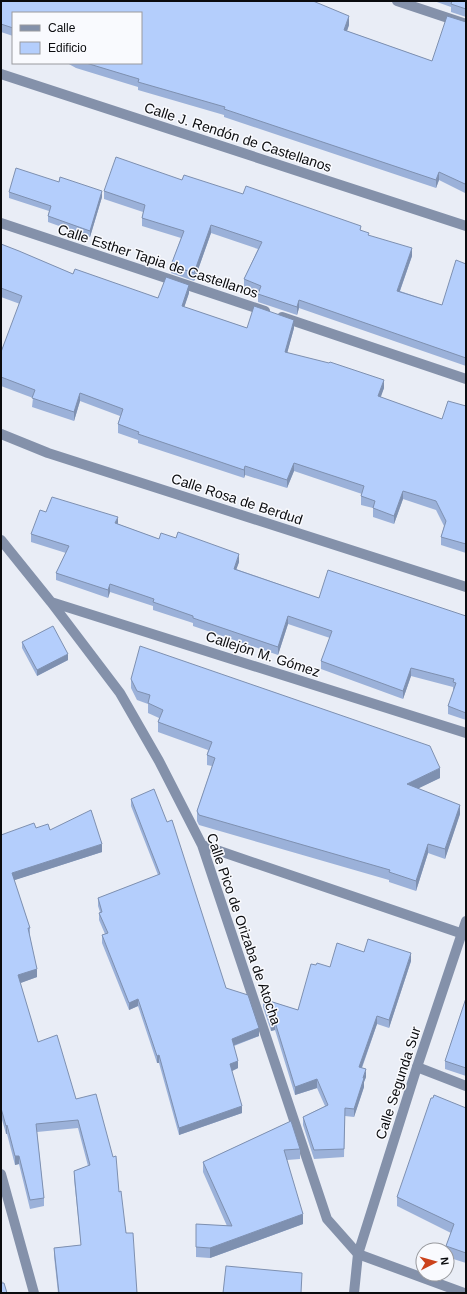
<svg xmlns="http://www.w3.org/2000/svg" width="467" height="1294" viewBox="0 0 467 1294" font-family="Helvetica,sans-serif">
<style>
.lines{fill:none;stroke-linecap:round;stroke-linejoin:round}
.minor{stroke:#8491aa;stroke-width:10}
.tertiary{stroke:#8491aa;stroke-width:10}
.wall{fill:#9bb1d9}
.shaded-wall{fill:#7e90b0}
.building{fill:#b4cefc;stroke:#7e90b0}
.labels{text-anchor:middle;stroke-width:3;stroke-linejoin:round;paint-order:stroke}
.street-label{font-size:14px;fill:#0a0b0e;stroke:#f9fafe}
</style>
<rect width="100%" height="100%" fill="#e9edf6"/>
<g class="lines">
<path class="minor" d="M397,1L466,24
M1,74L466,226
M1,223L265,311
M282,317L466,379
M1,434L48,453L466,587
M1,540L51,602L120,693L159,761L202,845L327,1219L358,1254L464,1293
M51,602L466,733
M202,845L466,935
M417,1067L466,1086
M1,1174L34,1293"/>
<path class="tertiary" d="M354,1293L358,1254L417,1067L466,921"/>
</g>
<path class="wall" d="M1,1L349,25L347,31L432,61L466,22L465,193L439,180L436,188L224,117V115L138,90V87L76,68L67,63H141L13,13V36L1,32Z
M434,1H466V17L451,12V7Z
M182,180L361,230L369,236L412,256L400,291L442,305L466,264V366L299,308L297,315L258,302V293L244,287V279L258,249L211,233L194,281L171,273V265L181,238L142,226V218L143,212L104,199V191Z
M9,192L102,197L90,237L48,222V216L49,211L9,198Z
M1,244L73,274L158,298L189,293L184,307L247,328H294L287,353L384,388L380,397L442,419L466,406V553L441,545V537L444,526L436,510L403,499L394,524L373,517V508L361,505V496L362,494L294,471L287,488L245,475L244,478L138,443V440L118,433V424L120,416L80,401L74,421L32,407L33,398L1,386V352L20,304L1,297Z
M46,512L118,524L159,539L239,562L236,569L319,598L466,616V720L448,714V706L454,690H453V687L411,676L403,699L321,669V661L330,638L288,624L278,655L193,626V623L153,610V606L110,592L108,598L56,580V573L66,553L31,542V534Z
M22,642L68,660L37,676L22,648Z
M131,679L440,778L418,788L460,814L445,859L428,853L416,891L389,882V880L199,825L197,821V811L212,766L207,765V755L208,750L158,732V722L159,718L148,713V704L137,700L131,688Z
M131,799L226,988L259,1036L234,1046L238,1068L232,1071L242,1113L179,1135L159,1063H157L138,1006L129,1010L102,943V935L105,934L99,920V913L100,912L98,906V898L158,875L131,806Z
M36,828L50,830L102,852L14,880L30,928V936L37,977L20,983L38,1042L76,1099L119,1192L137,1293H58L54,1256V1248L81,1245L74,1179V1171L88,1166L78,1128L37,1132L44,1198V1206L30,1209L19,1164L15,1165L7,1134H6L1,1116V835Z
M364,952L411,961L389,1028L377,1024L362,1068L366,1077L364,1082V1087L354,1117L345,1116L344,1157L314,1159L303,1125V1117L325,1106L317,1088L295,1095L275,1030L271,1031L263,1007V999L298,1010L316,965L330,967Z
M466,998V1076L445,1069V1061Z
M466,1108V1263L447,1257L446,1246L451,1233L397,1206V1197Z
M291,1121L300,1149V1159L287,1160L303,1224L210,1258L196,1257V1224L227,1226L203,1172V1162Z"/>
<path class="shaded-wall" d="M349,16V25L344,39V30Z
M439,172V180L436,188V180Z
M466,182V190L465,193V184Z
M102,191V197L90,237V231Z
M211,225V233L194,281V273Z
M412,248V256L397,299V291Z
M189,285V293L182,314V306Z
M299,300V308L297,315V307Z
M294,320V328L285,361V352Z
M384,380V388L378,405V396Z
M80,393V401L74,421V412Z
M294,463V471L287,488V480Z
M245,466V475L244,478V470Z
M403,491V499L394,524V516Z
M118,517V524L115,523Z
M239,554V562L234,576V569Z
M110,584V592L108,598V590Z
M288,616V624L278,655V647Z
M68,654V660L37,676V670Z
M411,668V676L403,699V691Z
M440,768V778L407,794V784Z
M460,805V814L445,859V849Z
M102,844V852L12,881V873Z
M428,844V853L416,891V881Z
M411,953V961L389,1028V1020Z
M37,969V977L18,984V975Z
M138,999V1006L129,1010V1003Z
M377,1016V1024L359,1075V1067Z
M275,1022V1030L271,1031V1023Z
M259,1028V1036L232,1046V1039Z
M159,1055V1063H157V1056Z
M238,1061V1068L230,1072V1064Z
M366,1069V1077L364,1082V1087L354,1117V1109Z
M317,1079V1088L295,1095V1087Z
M242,1106V1113L179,1135V1128Z
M7,1125V1134H6V1126Z
M15,1156H19V1164L15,1165Z
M303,1214V1224L210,1258V1248Z"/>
<path class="building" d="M1,1H313L349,16L344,30L432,61L447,16L466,22V182L465,184L439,172L436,180L224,109L225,107L138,82L139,79L86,63H141V13H13V28L1,24Z
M452,1H466V9L451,4Z
M116,157L182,180L184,175L243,194L246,186L361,226L360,230L369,233L368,235L412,248L397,291L442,305L456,260L466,264V358L299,300L297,307L258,294L261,286L244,279L262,242L211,225L194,273L171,265L184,231L142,218L145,205L104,191Z
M16,168L59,182L60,177L102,191L90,231L48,216L51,206L9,192Z
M1,244L19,251L73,274L75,269L158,298L166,277L189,285L182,306L247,328L254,306L294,320L285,352L329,363L330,362L384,380L378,396L442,419L448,401L466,406V544L441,537L446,521L436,501L403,491L394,516L373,508L375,501L361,496L364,486L294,463L287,480L245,466L244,470L138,434L139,432L118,424L123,409L80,393L74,412L32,398L35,390L1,377V352L22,296L1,288Z
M52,497L118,517L115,523L159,539L161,533L176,538L178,532L239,554L234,569L319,598L328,570L466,616V713L448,706L456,683L453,682L454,679L411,668L403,691L321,661L332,631L288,616L278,647L193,618V616L153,602L154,599L110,584L108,590L56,573L69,546L31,534L40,510L46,512Z
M53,626L68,654L37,670L22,642Z
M140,646L430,746L440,768L407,784L460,805L445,849L428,844L416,881L389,872L390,870L199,815L197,811L215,758L207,755L212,742L158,722L163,710L148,703L150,695L137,691L131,679Z
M154,789L167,822L172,820L226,988L248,995L259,1028L232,1039L238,1061L230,1064L242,1106L179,1128L159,1055L157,1056L138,999L129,1003L102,935L108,933L99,913L102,912L98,898L160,874L131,799Z
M91,810L102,844L12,873L30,928H28L37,969L18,975L38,1042L57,1035L76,1099L96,1094L113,1157L116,1156L119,1192L121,1191L126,1233H133L137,1293H59L54,1248L81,1245L74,1171L90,1165L78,1120L36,1124L44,1198L30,1200L19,1156H15L7,1125L6,1126L1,1108V835L34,823L36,828L48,824L50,830Z
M368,939L411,953L389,1020L377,1016L359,1067L366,1069L363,1078H364L354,1109L345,1108L344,1149L314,1150L303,1117L328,1105L317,1079L295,1087L275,1022L271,1023L263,999L298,1010L311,964L316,965L317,963L330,967L337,943L364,952Z
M466,998V1068L445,1061Z
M434,1095L466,1108V1253L446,1246L454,1224L397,1197L431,1098H433Z
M291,1121L300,1149L284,1150L303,1214L210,1248L196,1247V1224L232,1226L203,1162Z
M226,1266L302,1273L301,1293H223Z
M1,1278L2,1283H4L7,1293H1Z"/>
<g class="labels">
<g class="street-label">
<text transform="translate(238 137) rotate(18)" y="5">Calle J. Rendón de Castellanos</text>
<text transform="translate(158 261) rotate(18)" y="5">Calle Esther Tapia de Castellanos</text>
<text transform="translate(237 499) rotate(18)" y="5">Calle Rosa de Berdud</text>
<text transform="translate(263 654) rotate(18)" y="5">Callejón M. Gómez</text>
<text transform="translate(244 929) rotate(71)" y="5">Calle Pico de Orizaba de Atocha</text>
<text transform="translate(398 1083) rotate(-72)" y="5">Calle Segunda Sur</text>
</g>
</g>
<rect width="467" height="1294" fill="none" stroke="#0a0b0e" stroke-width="4"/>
<rect x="12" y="12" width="130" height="52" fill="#f9fafe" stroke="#999a9e"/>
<rect x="20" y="25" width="20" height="6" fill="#8491aa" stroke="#999a9e"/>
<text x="48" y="32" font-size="12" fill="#0a0b0e">Calle</text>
<rect x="20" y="42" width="20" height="12" fill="#b4cefc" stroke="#999a9e"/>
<text x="48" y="52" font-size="12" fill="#0a0b0e">Edificio</text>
<g transform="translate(435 1262) rotate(84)"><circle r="19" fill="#f9fafe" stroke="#999a9e"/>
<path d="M0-3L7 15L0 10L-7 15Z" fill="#cb421c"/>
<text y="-6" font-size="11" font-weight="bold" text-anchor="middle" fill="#0a0b0e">N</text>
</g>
</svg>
